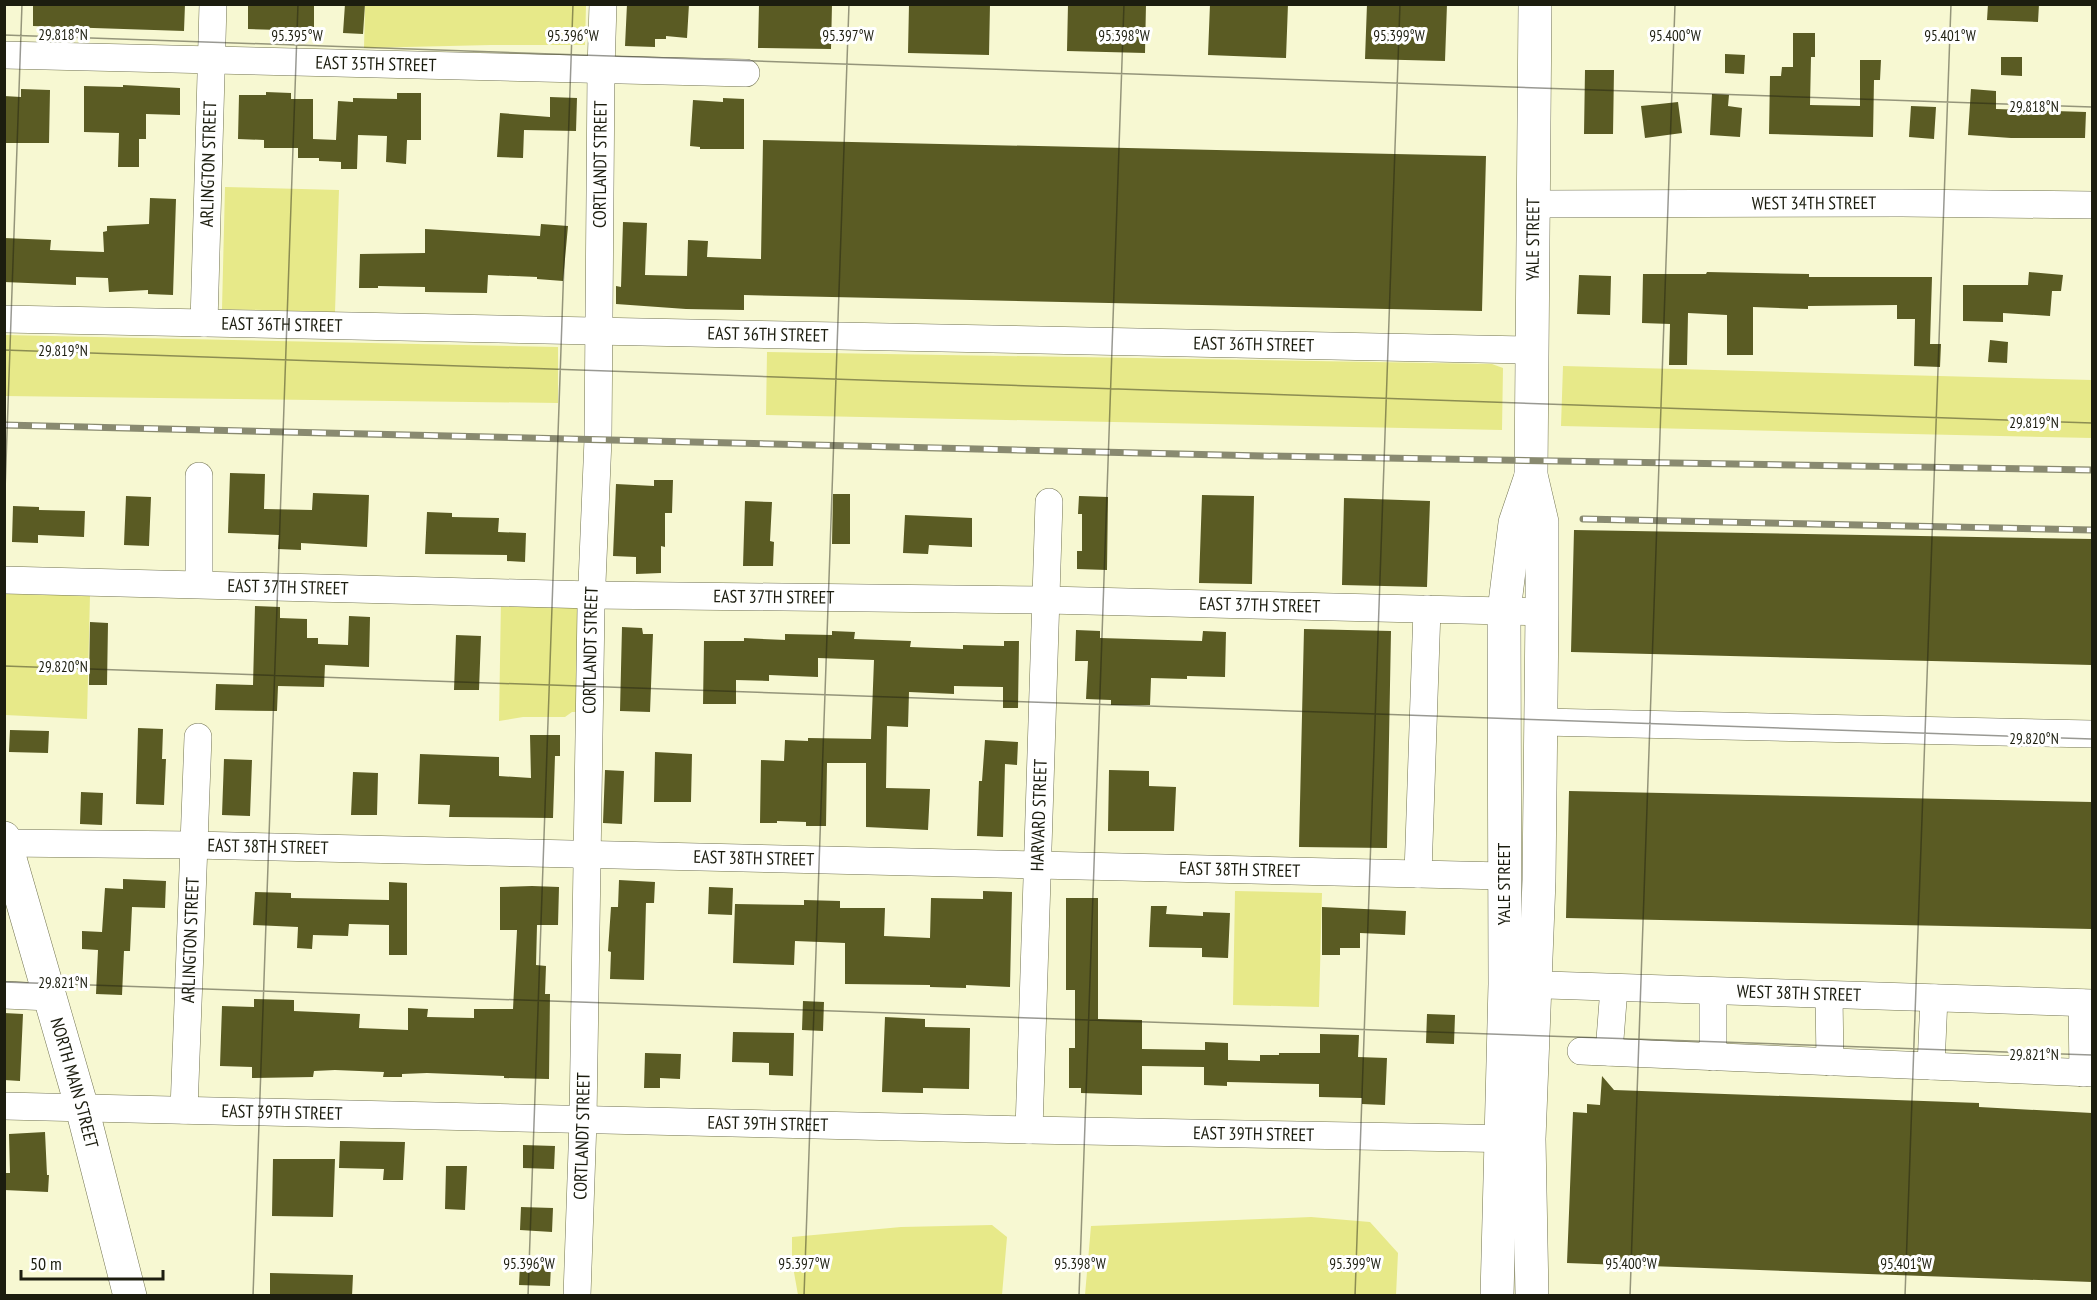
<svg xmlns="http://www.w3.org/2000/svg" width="2097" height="1300" viewBox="0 0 2097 1300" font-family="'PT Sans Narrow',sans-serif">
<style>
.green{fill:#e7e989}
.building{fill:#5a5b23}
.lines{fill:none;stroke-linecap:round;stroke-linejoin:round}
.minor-casing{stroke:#737452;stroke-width:28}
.major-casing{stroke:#737452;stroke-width:34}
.minor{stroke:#fff;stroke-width:27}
.major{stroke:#fff;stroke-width:33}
.rail-casing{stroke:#898a70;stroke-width:7}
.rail{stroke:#fff;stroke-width:4.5;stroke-dasharray:14;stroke-linecap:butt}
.ticks{fill:none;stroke:#1c1d0f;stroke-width:1.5;stroke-opacity:0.45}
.labels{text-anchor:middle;stroke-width:6;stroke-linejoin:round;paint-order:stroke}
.street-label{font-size:18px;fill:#1c1d0f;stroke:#fff}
.ticks-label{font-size:15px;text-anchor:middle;fill:#1c1d0f;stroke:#fff;stroke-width:6;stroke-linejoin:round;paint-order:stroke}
</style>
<rect width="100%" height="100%" fill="#f7f8d2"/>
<path class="green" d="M365,5H586L585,45H491L364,48Z
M225,187L339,190L335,312L222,309Z
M5,335L558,347V403L5,396Z
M767,352L1492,364L1503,368L1502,430L766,415Z
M1563,366L2092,380V438L1561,426Z
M4,594L90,595L87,719L5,715Z
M501,600L577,603L582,609L581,712H572L565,717H523L499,721Z
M1235,891L1322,893L1319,1007L1233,1005Z
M1311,1217L1370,1222L1398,1253L1396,1295H1085L1091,1226Z
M992,1225L1007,1237L1002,1295H798L792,1261V1237L901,1227Z"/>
<path class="building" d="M33,4H185L184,31L33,26Z
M248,4H314V31L248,29Z
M345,4H365L363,34L343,33Z
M627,4H689L687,38L666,36V39H655V47L625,46Z
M759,4H832L831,49L758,48Z
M909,4H990L989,55L908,53Z
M1068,4H1146L1145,53L1067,51Z
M1210,4H1288L1286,58L1208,55Z
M1367,4H1447L1445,61L1365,59Z
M1988,4H2039L2038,22L1987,20Z
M1793,33H1815V57H1811L1810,105L1860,106V60H1881L1880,80H1874L1873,137L1769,134L1770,76H1781L1782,67H1793Z
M1725,54L1745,55L1744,74L1725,73Z
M2001,57H2022V76L2001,75Z
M1585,70H1614L1613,134H1584Z
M123,85L180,88V115L146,114V139H139V167H118L119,133L84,132V86L123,87Z
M21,89L50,90L49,143H4V96L21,97Z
M1971,89L1996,91V109L2086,112L2085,138H2011L1968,135Z
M266,92L291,93V99H313V139L336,140L338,101L353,102V98L397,99V93H421V140H407L406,164L386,162L387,136L358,135L357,169H341V162L319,161V158H298V148H264V140L238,139L239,95H266Z
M1712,94L1729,95L1728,106L1742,108L1740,137L1710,135Z
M550,97L577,98L576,131L524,130L523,158L497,157L500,113L550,117Z
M723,98L744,99V149H700V147L690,146L693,100L723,102Z
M1678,102L1682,133L1645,138L1641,106Z
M1911,106L1936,107L1934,139L1909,137Z
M763,140L1486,156L1482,311L744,295V310L686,309L616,304V286L621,287L623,222L647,223L645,275L687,276L688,240L708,241L707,257L761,259Z
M150,198L176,199L173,295L148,294V290L109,292L108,278L76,277V285L4,282V238L51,240L50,250L104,252L103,232L107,231V226L149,224Z
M541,224L568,226L563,281L537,279V277L488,275L487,293L425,292V287L378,286V288H359L360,254L425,253V229L540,236Z
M1707,272L1809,274V277H1932L1930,344H1941L1940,367L1914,366L1915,319H1897V305L1808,306V309L1753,307V355H1727V315L1688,313L1687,365H1669L1670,324L1642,323L1643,274H1706Z
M2029,272L2063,275L2061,291H2052L2050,316L2003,313V322L1963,321V285H2028Z
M1579,275L1611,276L1610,315L1577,314Z
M1990,340L2008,342L2007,363L1988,362Z
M230,473L265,474L264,509L312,510L313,493L369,495L367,547L301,543V550L278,549L279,535L228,533Z
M654,480H673L672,513H665V547L661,546V573L636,574V557L613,556L616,484L654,486Z
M833,494H850V544H832Z
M1202,495L1254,496L1252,584L1199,583Z
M126,496L151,497L149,546L124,545Z
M1079,496L1108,497L1107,570L1077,569V551H1082V514H1078Z
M1344,498L1430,501L1427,587L1342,585Z
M745,501L772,502L770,541L774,542L773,566H743Z
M13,506L39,507V510L85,511L84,537L38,535V543L12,542Z
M427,512L452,513V517L499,518L498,532L526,533L525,562L507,561V555L425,554Z
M905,515L972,518V547L929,545L928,554L903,553Z
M1574,530L2092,539V665L1571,652Z
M255,606L280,607V618L307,619V638H318V644L348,645L349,616L370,617L369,667L325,665L324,687L278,686L277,711L215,710L216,684L253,685Z
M90,622L108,623L107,685H89Z
M622,627L642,628L643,634H653L650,712L620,711Z
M1304,629L1391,631L1387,848L1299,847Z
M1076,630L1100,631V638L1202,641L1203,631L1226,632L1225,677L1187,676V679L1151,678L1150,705H1111V700L1086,699L1088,661H1075Z
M832,631L855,632L854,639L911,641L910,647L963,649V645L1004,646V641H1019L1018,708H1003V687L954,686V694L909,692L908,727L887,726L886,788L930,789L928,830L866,827V763H827L826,826H806V822L777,821V823H760L761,760L784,761L785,740L808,741V738L871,739L874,660L818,658V677L769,675V681L736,680V704H703L704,641H744V638L785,640V634L832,635Z
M456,635L481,636L479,690H454Z
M138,728L163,729L162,759H166L164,805L136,804Z
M10,730L49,731L48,753L9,752Z
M530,735H560V756H555L553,818L449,817L450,805L418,804L420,754L499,757V776L531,778Z
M985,740L1018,742L1017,765L1005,764L1003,837L977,836L979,781H982Z
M655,752L692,754L691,802H654Z
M224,759L252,760L250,816L222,815Z
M605,770L624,771L622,824L603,823Z
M1109,770L1149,771V786L1176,787L1174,831H1108Z
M353,772L378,773L377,815H351Z
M1569,791L2092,802V929L1566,918Z
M81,792L103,793L102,825L80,824Z
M123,879L166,881L165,908L132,907L130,951H124L122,995L96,994L98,950L82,949V931L102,932L105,888L123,889Z
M619,880L655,882L654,903H646L644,980L610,979L611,952L608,951L611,907H618Z
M389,882L407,883V955H389V925L349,924L348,936L313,935L312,949L297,948L298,927L253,925L255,892L291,893V898L389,900Z
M532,886L559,887L558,925H537L536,965L546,966L545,994H550L549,1079L504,1078V1076L427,1073L402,1074V1077H383L384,1072L335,1070L314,1071L313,1077L252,1078V1067L220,1066L222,1006L254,1007V999L294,1000V1011L360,1014L359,1028L408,1030V1008L428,1009L427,1017L474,1018V1009H513L517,930H500V887Z
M709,887L733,888L732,915L708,914Z
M983,891L1012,892L1010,987L966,985V988L930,987V985L845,984V943L795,941L794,965L733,963L735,904L804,905V900L840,901V908H885L884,936L930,938L931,898L983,899Z
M1066,898H1098V1019L1142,1020V1049L1205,1050V1042L1228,1043V1060L1260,1061V1055H1279V1053H1320V1034L1359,1035L1358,1057L1387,1058L1385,1105L1362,1104V1098L1319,1097V1084L1227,1082V1086L1204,1085V1067L1142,1066V1095L1081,1093V1088H1069V1048H1075V990H1066Z
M1151,906H1167L1166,914L1203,916V912L1230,913L1228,958L1202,957V948L1149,947Z
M1322,907L1406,911L1405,935L1360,933V948H1340V955H1322Z
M803,1001L824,1002L823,1031L802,1030Z
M4,1013L23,1014L20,1081L4,1080Z
M1427,1014L1455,1015L1454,1044L1426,1043Z
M885,1017L925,1019V1027L970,1028L969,1089L923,1088V1093L882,1092Z
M733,1032L794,1033L793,1076L769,1075V1063L732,1062Z
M645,1053L681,1054L680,1079L660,1078V1088H644Z
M1602,1076L1614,1090L1979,1103V1107L2092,1113V1282L1567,1263L1573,1112L1587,1113V1104L1600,1105Z
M45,1132L47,1175H49L48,1192L4,1190V1173H10L9,1134Z
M340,1141L405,1142L403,1180H383L384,1169L339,1168Z
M523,1145L555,1146L554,1169L523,1168Z
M273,1159H335L333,1217L272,1216Z
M446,1166H467L465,1210L445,1209Z
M521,1207L553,1208L552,1232L520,1230Z
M520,1264L551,1265L550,1286L519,1285Z
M270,1273L353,1275L352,1296H270Z"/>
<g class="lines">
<defs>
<g id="minor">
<path id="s1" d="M4,55L746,73"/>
<path id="s2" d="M1535,204L1902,203L2092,205"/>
<path id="s3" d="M4,319L1531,350"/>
<path id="s4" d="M204,323L213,4"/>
<path id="s5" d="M4,580L592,595L1047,600L1542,612"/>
<path d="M199,584V476"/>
<path d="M1542,722L2092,734"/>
<path id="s6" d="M4,843L193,845L1503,876"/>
<path d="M1418,874L1427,609"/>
<path id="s7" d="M1515,984L2092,1003"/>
<path d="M4,995L50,997"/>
<path d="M1829,995L1830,1062"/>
<path d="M2082,1003L2083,1073"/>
<path d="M1581,1051L2092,1073"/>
<path d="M1609,1052L1614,988"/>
<path d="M1713,1057V991"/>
<path d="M1931,1066L1934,998"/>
<path id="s8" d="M4,1106L1029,1130L1522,1139"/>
<path id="s9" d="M184,1110L198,737"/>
<path id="s10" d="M1029,1130L1049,502"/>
<path id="s11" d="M577,1296L583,1120L591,607L598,439L601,70L603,4"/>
</g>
<g id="major">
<path id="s12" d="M4,838L82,1108L130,1296"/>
<path d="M1497,1296L1505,984L1504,611L1515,523L1531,476"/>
<path id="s13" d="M1532,1296L1529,1139L1539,880L1542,612V522L1531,475L1535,4"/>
</g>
</defs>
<use href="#minor" class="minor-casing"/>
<use href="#major" class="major-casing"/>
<use href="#minor" class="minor"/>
<use href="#major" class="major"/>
<defs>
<path id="rail" d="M4,425L1263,456L2092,470
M1583,519L2092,530"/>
</defs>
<use href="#rail" class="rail-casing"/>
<use href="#rail" class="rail"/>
</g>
<path class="ticks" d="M4,35L2092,107M4,350L2092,423M4,520L22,4M4,666L2092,739M4,982L2092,1055M253,1296L298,4M528,1296L573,4M804,1296L849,4M1079,1296L1124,4M1355,1296L1400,4M1630,1296L1675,4M1905,1296L1951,4"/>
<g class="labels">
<g class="street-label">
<text dy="6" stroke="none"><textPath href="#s1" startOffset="372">EAST 35TH STREET</textPath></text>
<text dy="6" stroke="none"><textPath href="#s4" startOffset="159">ARLINGTON STREET</textPath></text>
<text dy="6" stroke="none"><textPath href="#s11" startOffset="1132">CORTLANDT STREET</textPath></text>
<text dy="6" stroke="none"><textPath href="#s2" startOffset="279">WEST 34TH STREET</textPath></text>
<text dy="6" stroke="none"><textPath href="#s13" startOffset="1058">YALE STREET</textPath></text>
<text dy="6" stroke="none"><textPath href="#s3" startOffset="278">EAST 36TH STREET</textPath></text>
<text dy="6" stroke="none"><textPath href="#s3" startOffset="764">EAST 36TH STREET</textPath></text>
<text dy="6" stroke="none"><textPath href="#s3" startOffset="1250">EAST 36TH STREET</textPath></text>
<text dy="6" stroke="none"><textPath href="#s5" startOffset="284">EAST 37TH STREET</textPath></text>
<text dy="6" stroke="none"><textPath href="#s5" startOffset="770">EAST 37TH STREET</textPath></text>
<text dy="6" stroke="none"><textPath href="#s5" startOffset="1256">EAST 37TH STREET</textPath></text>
<text dy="6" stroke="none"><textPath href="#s11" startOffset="646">CORTLANDT STREET</textPath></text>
<text dy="6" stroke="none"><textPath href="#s10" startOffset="315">HARVARD STREET</textPath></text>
<text dy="6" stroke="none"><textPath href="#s6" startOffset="264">EAST 38TH STREET</textPath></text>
<text dy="6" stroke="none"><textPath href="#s6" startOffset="750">EAST 38TH STREET</textPath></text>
<text dy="6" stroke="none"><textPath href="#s6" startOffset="1236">EAST 38TH STREET</textPath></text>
<text transform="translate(1504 884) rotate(-90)" y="6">YALE STREET</text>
<text dy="6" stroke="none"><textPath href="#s9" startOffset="170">ARLINGTON STREET</textPath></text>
<text dy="6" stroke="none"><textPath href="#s7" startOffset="284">WEST 38TH STREET</textPath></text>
<text dy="6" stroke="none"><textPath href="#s12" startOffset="255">NORTH MAIN STREET</textPath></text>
<text dy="6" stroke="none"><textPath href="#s8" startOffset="278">EAST 39TH STREET</textPath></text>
<text dy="6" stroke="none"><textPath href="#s8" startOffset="764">EAST 39TH STREET</textPath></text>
<text dy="6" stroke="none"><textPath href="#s8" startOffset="1250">EAST 39TH STREET</textPath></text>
<text dy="6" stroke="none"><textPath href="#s11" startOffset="160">CORTLANDT STREET</textPath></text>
</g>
</g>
<g class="ticks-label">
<text x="63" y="40">29.818°N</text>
<text x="297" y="41">95.395°W</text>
<text x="573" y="41">95.396°W</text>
<text x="848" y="41">95.397°W</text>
<text x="1124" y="41">95.398°W</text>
<text x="1399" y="41">95.399°W</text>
<text x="1675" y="41">95.400°W</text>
<text x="1950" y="41">95.401°W</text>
<text x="2034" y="112">29.818°N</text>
<text x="63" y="356">29.819°N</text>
<text x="2034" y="428">29.819°N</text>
<text x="63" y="672">29.820°N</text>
<text x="2034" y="744">29.820°N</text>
<text x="63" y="988">29.821°N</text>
<text x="2034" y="1060">29.821°N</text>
<text x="529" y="1269">95.396°W</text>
<text x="804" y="1269">95.397°W</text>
<text x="1080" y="1269">95.398°W</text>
<text x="1355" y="1269">95.399°W</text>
<text x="1631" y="1269">95.400°W</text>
<text x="1906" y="1269">95.401°W</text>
</g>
<rect width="2097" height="1300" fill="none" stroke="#1c1d0f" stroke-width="12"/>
<path d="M21 1270v9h142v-9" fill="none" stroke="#1c1d0f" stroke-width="3"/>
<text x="30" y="1270" font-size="18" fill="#1c1d0f" stroke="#ffffff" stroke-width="4.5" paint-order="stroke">50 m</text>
</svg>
